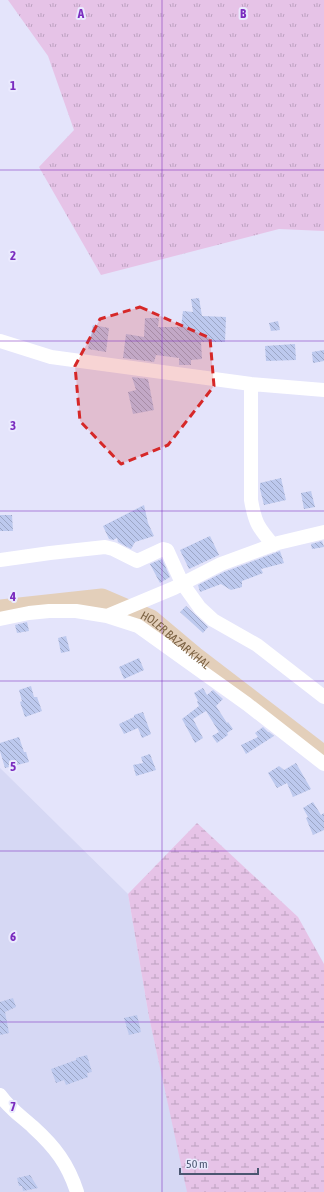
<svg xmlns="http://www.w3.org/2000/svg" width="324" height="1192" viewBox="0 0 324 1192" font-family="'Asap Condensed',sans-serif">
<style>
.residential{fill:#d6d8f4}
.grass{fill:url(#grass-tufts)}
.wetland{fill:url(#wetland-marsh)}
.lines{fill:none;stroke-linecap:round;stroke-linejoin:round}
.river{stroke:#e3cfba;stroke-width:19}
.building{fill:url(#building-back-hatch)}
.minor{stroke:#fff;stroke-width:14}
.marked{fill:#d62828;fill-opacity:0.2;stroke:#d62828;stroke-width:3;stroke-dasharray:8 5;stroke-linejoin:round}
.grid{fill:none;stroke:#7b2cbf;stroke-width:1;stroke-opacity:0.55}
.labels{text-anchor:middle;stroke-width:4;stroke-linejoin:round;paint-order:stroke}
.water-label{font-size:12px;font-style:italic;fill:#7c6243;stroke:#eaeafe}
.grid-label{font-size:13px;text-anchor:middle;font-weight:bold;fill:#7b2cbf;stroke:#eaeafe;stroke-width:4;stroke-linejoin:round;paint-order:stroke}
</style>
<defs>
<pattern id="grass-tufts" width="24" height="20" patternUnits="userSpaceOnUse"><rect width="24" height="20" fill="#e6c3e7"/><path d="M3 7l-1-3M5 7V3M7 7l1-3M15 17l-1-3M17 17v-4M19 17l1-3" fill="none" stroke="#bca1c0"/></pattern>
<pattern id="wetland-marsh" width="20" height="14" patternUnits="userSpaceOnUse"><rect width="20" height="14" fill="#e6c3e7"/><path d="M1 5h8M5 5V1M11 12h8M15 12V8" fill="none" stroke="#bca1c0"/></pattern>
<pattern id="building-back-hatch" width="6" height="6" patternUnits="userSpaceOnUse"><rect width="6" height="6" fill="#bdc9ee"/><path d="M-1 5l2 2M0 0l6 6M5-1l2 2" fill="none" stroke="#9ca6c5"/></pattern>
</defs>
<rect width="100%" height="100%" fill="#e4e4fb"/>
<path class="residential" d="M0,768L128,894L149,1017L188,1192H0Z"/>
<path class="grass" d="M8,0H324V231L279,229L101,275L39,167L74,130L48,56Z"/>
<path class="wetland" d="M197,823L298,917L324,964V1192H187L149,1017L128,894Z"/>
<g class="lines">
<path class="river" id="s1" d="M0,609L102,598L151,619L195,656L324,755"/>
</g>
<path class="building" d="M199,298L202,316L226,317L225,342H201L202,359L191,360V365H179V358L156,355L154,362L123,358L126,334L144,337L145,318H159L158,327H181L183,311L193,312L191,299Z
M278,321L280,330L271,331L269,323Z
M93,325L109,328L106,352L88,349Z
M295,344L296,360L266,361L265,346Z
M324,350V361L313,363L312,352Z
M132,377L148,379L154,410L133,414L128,392L136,390Z
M281,478L286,500L264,505L260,489V483Z
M311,491L315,507L304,509L301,493Z
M144,505L148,523L154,536L135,542L131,549L118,542L117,538L113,540L109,539L103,526Z
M0,515H12L13,531H0Z
M210,536L219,555L189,569L180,550Z
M322,541L324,547L312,549L311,544Z
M280,551L284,563L261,569L263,573L242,581V587L231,590L221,584L200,592L198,585L224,572Z
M162,559L170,577L160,583L150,564Z
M186,606L208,627L203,633L180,612Z
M27,622L29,631L17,633L15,625Z
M66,636L70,651L61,653L58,638Z
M139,658L144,670L124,679L119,667Z
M31,686L34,697H37L42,711L25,717L20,702L22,701L19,690Z
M203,688L207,695L213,690L223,699L216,706L227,723L228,722L233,729L227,733L228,735L217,743L212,736L219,732L206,711L193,719L203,738L195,743L182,719L199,706L197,702L198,701L194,693Z
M143,712L151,734L142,738L138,728L124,734L119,724L134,717V715Z
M263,727L268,732H269L274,736L246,754L241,745L258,737L255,733Z
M19,737L24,752H26L29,762L5,768L0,751V743Z
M150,754L156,770L136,776L133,765L143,763L141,757Z
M296,763L311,789L293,797L287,783L277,788L268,773L279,766L284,770Z
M313,802L321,815L324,813V830L313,835L306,818L308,817L303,808Z
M13,998L16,1007L5,1012L9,1033L0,1035V1002Z
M137,1015L141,1032L129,1035L124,1018Z
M87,1055L92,1072L87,1073L88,1077L66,1085L64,1080L56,1083L51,1069L76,1060V1058Z
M30,1175L38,1188L23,1191L22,1186H19L17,1178Z"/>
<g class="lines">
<path class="minor" d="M0,341L51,357L251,384L324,390
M251,384V500C255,523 258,527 273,545
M0,560L50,553L105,547L113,549L137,561L163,549L167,550L182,583L200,608L213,620L257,645L324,697
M107,616L174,588L221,564L278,543L324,532
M0,619L29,613L49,611H76L107,616L138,626L247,704L324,764
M0,1095C10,1109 21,1116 33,1127C55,1147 68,1164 77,1192"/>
</g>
<path class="marked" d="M140,307L210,338L214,386L168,445L121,464L80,421L75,366L100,319Z"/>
<path class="grid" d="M162,0V1192M0,170H324M0,341H324M0,511H324M0,681H324M0,851H324M0,1022H324"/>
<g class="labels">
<g class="water-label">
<text dy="4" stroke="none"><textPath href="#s1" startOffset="188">HOLER BAZAR KHAL</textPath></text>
</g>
</g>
<g class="grid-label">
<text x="81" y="18">A</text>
<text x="243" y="18">B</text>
<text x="13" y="90">1</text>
<text x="13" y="260">2</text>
<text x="13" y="430">3</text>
<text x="13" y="601">4</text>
<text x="13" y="771">5</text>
<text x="13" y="941">6</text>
<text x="13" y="1111">7</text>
</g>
<path d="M180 1168v6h78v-6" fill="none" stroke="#4b5671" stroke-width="2"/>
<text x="186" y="1168" font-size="12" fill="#4b5671" stroke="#eaeafe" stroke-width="3" paint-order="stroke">50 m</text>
</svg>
